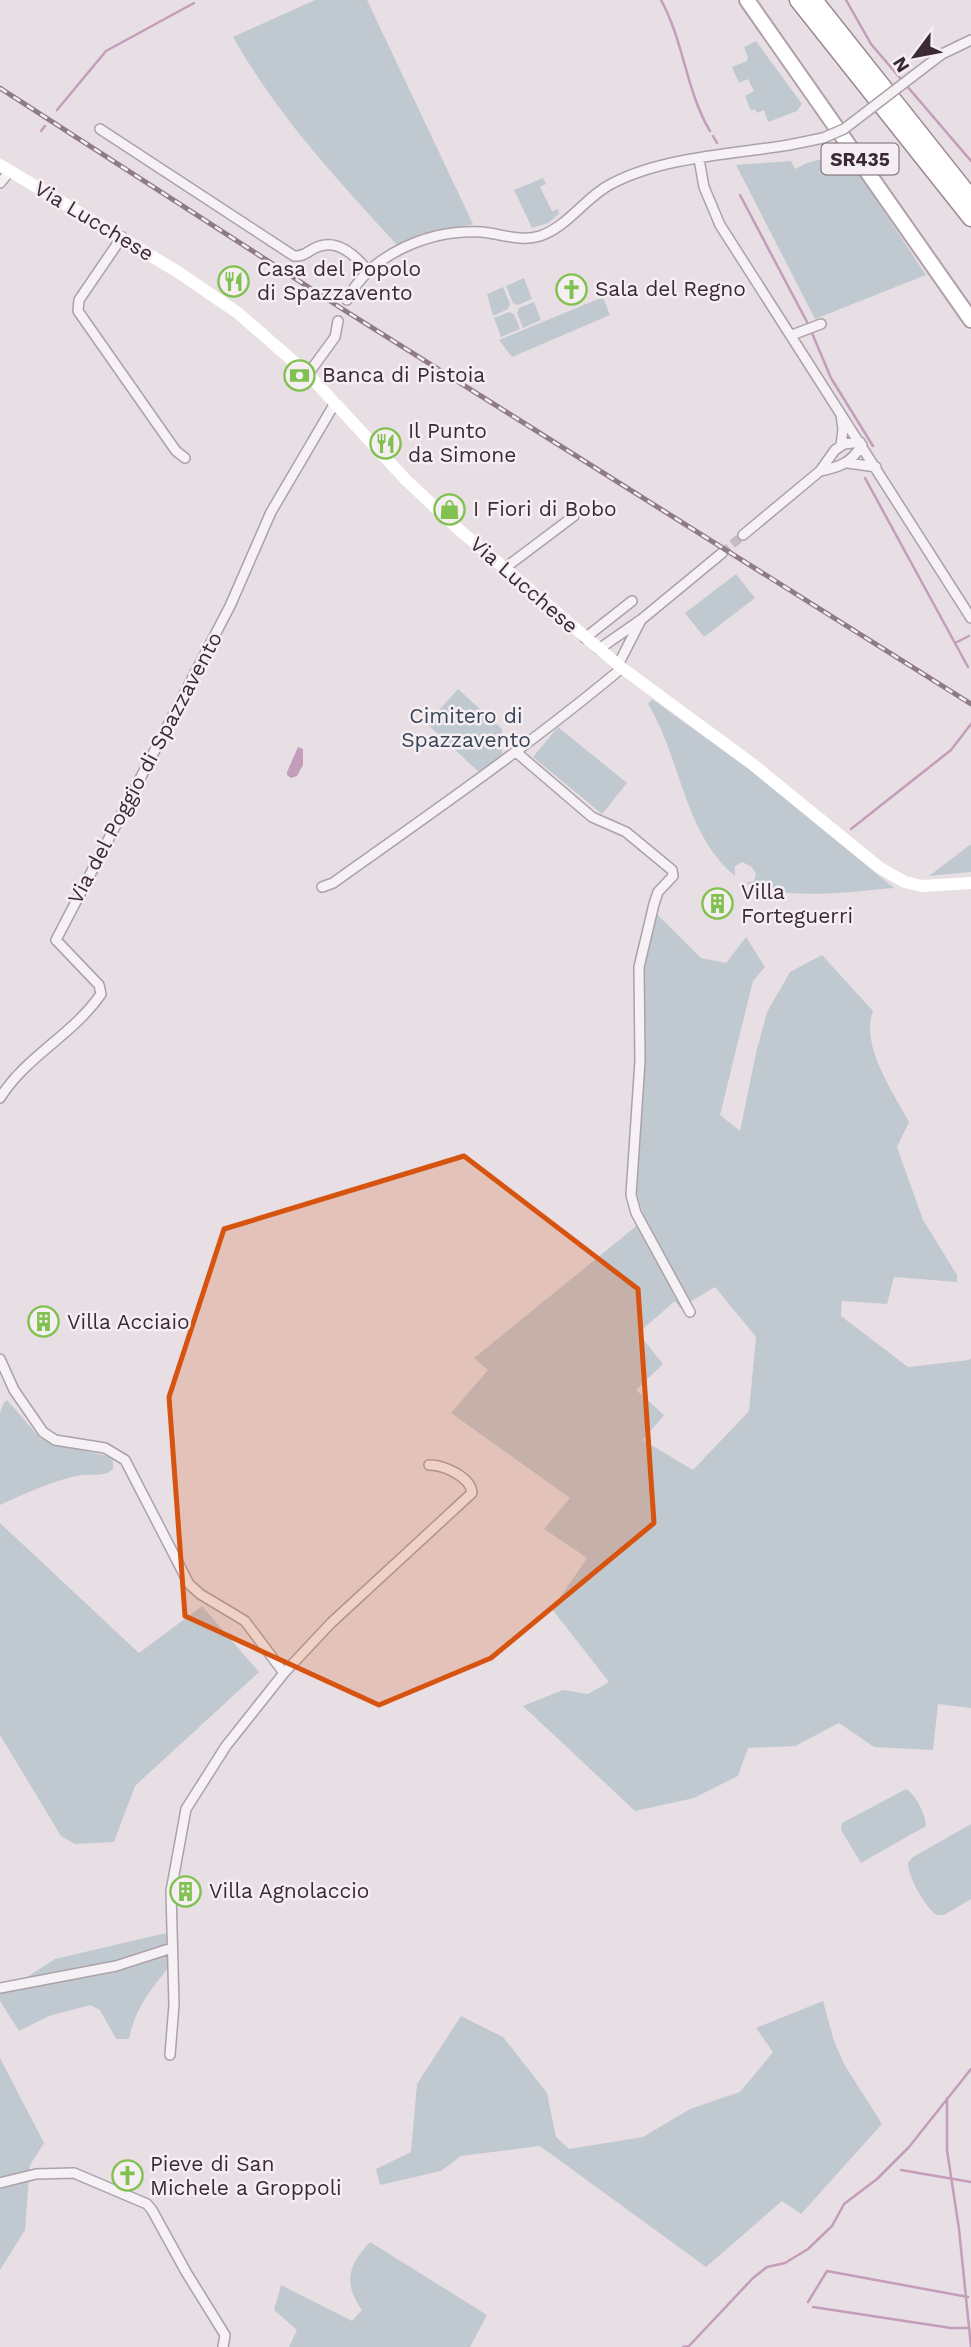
<svg xmlns="http://www.w3.org/2000/svg" width="971" height="2347" viewBox="0 0 971 2347" font-family="'Work Sans',sans-serif">
<style>
.green{fill:#c1c9d0;fill-rule:evenodd}
.water{fill:#c49dbb}
.lines{fill:none;stroke-linecap:round;stroke-linejoin:round}
.stream{stroke:#c49dbb;stroke-width:2.5}
.street-tunnel{stroke:#c5bbc1;stroke-width:9;stroke-dasharray:9 4.5;stroke-linecap:butt}
.street-casing{stroke:#ada1a9;stroke-width:12}
.primary-casing{stroke:#b19fac;stroke-width:18}
.highway-casing{stroke:#9c8895;stroke-width:19}
.street{stroke:#f5f1f4;stroke-width:9}
.secondary{stroke:#fff;stroke-width:12}
.primary{stroke:#fff;stroke-width:14}
.highway{stroke:#fff;stroke-width:16}
.rail-casing{stroke:#8f7a88;stroke-width:5}
.rail{stroke:#f5eef3;stroke-width:2.5;stroke-dasharray:8;stroke-linecap:butt}
.street-bridge-casing{stroke:#ada1a9;stroke-width:12;stroke-linecap:butt}
.street-bridge{stroke:#f5f1f4;stroke-width:9}
.marked{fill:#d75410;fill-opacity:0.2;stroke:#d75410;stroke-width:5;stroke-linejoin:round}
.labels{text-anchor:middle;stroke-width:5;stroke-linejoin:round;paint-order:stroke}
.shield{fill:#f5eef3;stroke:#74646f;stroke-width:2}
.shield-label{font-size:19px;font-weight:bold;fill:#3c2936}
.street-label{font-size:21px;fill:#3c2936;stroke:#f5eef3}
.poi-label{font-size:21px;fill:#3c2936;stroke:#f5eef3;text-anchor:start}
.park-label{font-size:21px;fill:#384657;stroke:#f5eef3}
</style>
<rect width="100%" height="100%" fill="#e7dfe4"/>
<path class="green" d="M315,0H367L473,224L426,234L397,245C334,176 280,119 233,37Z
M756,41L802,104L797,111L768,122L764,110L757,113L755,109L751,111L745,96L754,91L748,79L739,83L732,67L747,61L748,57L744,47Z
M845,153L926,275L815,319L736,165L791,161L795,169L807,163Z
M543,178L546,184L540,187L552,211L558,209L559,214L548,223L532,228L514,190Z
M524,278L532,299L518,305L513,303L506,286Z
M503,287L510,304L508,309L493,316L487,294Z
M603,297L610,315L512,357L499,340Z
M534,302L541,320L523,328L517,313L519,308Z
M509,312L514,314L520,329L501,337L494,318Z
M736,574L755,598L704,637L685,613Z
M458,689L502,729V756L480,773L425,722L431,716L433,717Z
M652,699L754,773L894,888C850,892 787,901 746,883L754,881L756,874L752,867L742,862L735,866V876C684,834 681,758 648,704Z
M558,727L627,783L602,814L533,757Z
M971,844V872L929,876Z
M656,913L701,958L726,963L746,937L765,967L753,981L720,1115L740,1131L756,1053L767,1012L790,972L822,955L873,1011C860,1045 893,1092 909,1122L897,1147L923,1220L957,1275V1282L894,1277L887,1304L842,1301L841,1316L908,1367L969,1360L971,1358V1708L938,1704L933,1750L874,1747L839,1723L795,1746L748,1748L738,1776L694,1798L635,1811L523,1706L563,1690L588,1694L609,1682L552,1609L587,1558L544,1529L570,1498L451,1413L488,1370L474,1358L645,1219L637,1195L643,1073V978ZM715,1287L756,1337L749,1411L693,1470L643,1440L664,1415L636,1390L663,1364L638,1333L675,1301L680,1308Z
M7,1400L40,1438L51,1443L107,1456L113,1461V1469C105,1477 93,1474 82,1475C54,1480 26,1493 0,1505V1413L3,1404Z
M0,1523L139,1653L202,1606L259,1672L135,1786L114,1842L75,1844L61,1836L0,1735Z
M906,1789C916,1795 926,1815 926,1826L861,1863L841,1830L842,1823Z
M971,1824V1899L944,1915H937C926,1909 907,1875 908,1863L913,1857Z
M166,1933L168,1968C149,1992 135,2009 129,2039H116L100,2010L90,2005L49,2016L19,2031L0,2001V1985L24,1979L55,1959Z
M823,2001L834,2041L844,2064L882,2124L801,2214L782,2201L706,2267L540,2146L461,2156L441,2171L380,2185L376,2169L411,2152L417,2084L461,2016L503,2037L547,2093L556,2137L569,2149L643,2137L690,2109L740,2092L773,2052L756,2028Z
M0,2058L44,2143L30,2165L25,2230L0,2270Z
M370,2242L487,2315L470,2347H289L297,2330L274,2310L281,2285L352,2321L362,2310C342,2282 349,2265 370,2242Z"/>
<path class="water" d="M298,747L303,749V765L297,776L291,778L287,775V772Z"/>
<g class="lines">
<path class="stream" d="M661,0C684,42 686,91 710,131
M846,0L871,44L971,161
M57,110L106,51L194,3
M41,131L45,126
M713,136L717,143
M740,195L807,322
M812,333L831,378L873,446
M865,478L968,667
M955,643L969,636
M851,829L951,750L971,724
M947,2098V2150L959,2229L971,2347
M901,2170L971,2182
M808,2302L827,2271L968,2297
M813,2307L951,2328H969
M683,2347L689,2346L753,2278L767,2267L785,2263L808,2249L832,2226L844,2204L877,2179L909,2147L971,2069"/>
<path class="street-tunnel" d="M722,553L743,535"/>
<defs>
<path id="street" d="M921,70L942,54L971,40
M100,129L294,256C303,257 307,252 315,248C337,237 356,256 369,272
M699,159L704,187L720,225L971,618
M0,183L10,171
M122,237L79,300L78,311L176,451L185,458
M347,300C371,253 431,229 482,232C501,234 521,242 540,236C569,226 586,196 613,183C663,157 733,154 789,145
M792,335L821,324
M308,374L335,337L338,321
M841,446L843,429L841,415
M848,463L876,467
M820,471C840,467 851,463 862,445
M743,535L820,471L835,450L844,444L860,442
M505,568L574,516
M585,638L632,601
M599,649L642,619L722,553
M618,665L641,620
M516,752L592,817L626,832L672,870L673,876L658,892L654,904L639,967L640,1061L631,1195L636,1213L690,1312
M322,887L333,883C431,813 530,745 622,668
M0,1098C26,1056 73,1035 101,994L99,985L56,940L230,606L271,512L335,403
M0,1359L14,1390L43,1432L55,1440L105,1448L125,1460L189,1584L200,1594L245,1621L284,1673
M0,1988L116,1966L172,1948
M170,2055L174,2005L171,1891L186,1809L226,1746L284,1673L331,1623L472,1493C471,1477 444,1465 429,1465
M0,2183L36,2174L74,2173L147,2204L152,2210L186,2272L225,2335L223,2347"/>
<path id="primary" d="M747,0L971,320"/>
<path id="highway" d="M798,0L971,218
M814,0L971,198"/>
</defs>
<use href="#street" class="street-casing"/>
<use href="#primary" class="primary-casing"/>
<use href="#highway" class="highway-casing"/>
<use href="#street" class="street"/>
<path class="secondary" d="M0,165L178,272L238,313L308,374L406,480L456,527L622,668L751,763L880,868L905,882L922,886L971,883"/>
<use href="#primary" class="primary"/>
<use href="#highway" class="highway"/>
<defs>
<path id="rail" d="M0,88L344,310L971,704"/>
</defs>
<use href="#rail" class="rail-casing"/>
<use href="#rail" class="rail"/>
<defs>
<path id="street-bridge" d="M789,145L823,138L844,129L921,70"/>
</defs>
<use href="#street-bridge" class="street-bridge-casing"/>
<use href="#street-bridge" class="street-bridge"/>
</g>
<path class="marked" d="M464,1156L638,1289L654,1523L491,1658L379,1705L185,1616L169,1397L224,1229Z"/>
<defs>
<symbol id="restaurant-ring" viewBox="-11 -11 22 22"><circle r="9.5" fill="#f5eef3" stroke="#80c14f" stroke-width="1.5"/><path d="M-5-6h1v4h1v-4h1v4h1v-4h1v5L-1.5 .5V6h-2V.5L-5-1ZM5-6V6H3V1.5H1.5Q1.5-4 5-6Z" fill="#80c14f"/></symbol>
<symbol id="church-ring" viewBox="-11 -11 22 22"><circle r="9.5" fill="#f5eef3" stroke="#80c14f" stroke-width="1.5"/><path d="M-1.2-6h2.4v3.5h3.3v2.4h-3.3V6h-2.4V-.1h-3.3v-2.4h3.3Z" fill="#80c14f"/></symbol>
<symbol id="bank-ring" viewBox="-11 -11 22 22"><circle r="9.5" fill="#f5eef3" stroke="#80c14f" stroke-width="1.5"/><path d="M-6-4H6V4H-6ZM0-2.3a2.3 2.3 0 1 0 0 4.6a2.3 2.3 0 1 0 0-4.6Z" fill="#80c14f"/></symbol>
<symbol id="shop-ring" viewBox="-11 -11 22 22"><circle r="9.5" fill="#f5eef3" stroke="#80c14f" stroke-width="1.5"/><path d="M-5-2.5h2.3a2.7 3.5 0 0 1 5.4 0H5L5.5 6h-11ZM-1.5-2.5h3a1.5 2.3 0 0 0-3 0Z" fill="#80c14f"/></symbol>
<symbol id="building-ring" viewBox="-11 -11 22 22"><circle r="9.5" fill="#f5eef3" stroke="#80c14f" stroke-width="1.5"/><path d="M-4-6H4V6H1V3H-1V6H-4ZM-2.5-4.3h1.7v1.8h-1.7ZM.8-4.3h1.7v1.8H.8ZM-2.5-1h1.7V.8h-1.7ZM.8-1h1.7V.8H.8Z" fill="#80c14f"/></symbol>
</defs>
<g fill-rule="evenodd">
<use href="#restaurant-ring" x="216" y="264" width="35" height="35"/>
<use href="#church-ring" x="554" y="272" width="35" height="35"/>
<use href="#bank-ring" x="282" y="358" width="35" height="35"/>
<use href="#restaurant-ring" x="368" y="426" width="35" height="35"/>
<use href="#shop-ring" x="432" y="492" width="35" height="35"/>
<use href="#building-ring" x="700" y="886" width="35" height="35"/>
<use href="#building-ring" x="26" y="1304" width="35" height="35"/>
<use href="#building-ring" x="168" y="1874" width="35" height="35"/>
<use href="#church-ring" x="110" y="2158" width="35" height="35"/>
</g>
<g class="labels">
<rect class="shield" x="821.5" y="143.5" width="77" height="31" rx="5"/>
<g class="shield-label">
<text x="860" y="166">SR435</text>
</g>
<g class="street-label">
<text transform="translate(94 221) rotate(31)" y="7">Via Lucchese</text>
<text transform="translate(524 585) rotate(41)" y="7">Via Lucchese</text>
<text transform="translate(145 768) rotate(-62)" y="7">Via del Poggio di Spazzavento</text>
</g>
<g class="poi-label">
<text x="257" y="276">Casa del Popolo<tspan x="257" dy="24">di Spazzavento</tspan></text>
<text x="595" y="296">Sala del Regno</text>
<text x="322" y="382">Banca di Pistoia</text>
<text x="408" y="438">Il Punto<tspan x="408" dy="24">da Simone</tspan></text>
<text x="473" y="516">I Fiori di Bobo</text>
<text x="741" y="899">Villa<tspan x="741" dy="24">Forteguerri</tspan></text>
<text x="67" y="1329">Villa Acciaio</text>
<text x="209" y="1898">Villa Agnolaccio</text>
<text x="150" y="2171">Pieve di San<tspan x="150" dy="24">Michele a Groppoli</tspan></text>
</g>
<g class="park-label">
<text x="466" y="723">Cimitero di<tspan x="466" dy="24">Spazzavento</tspan></text>
</g>
</g>
<g transform="translate(915 56) rotate(238)" stroke="#f5eef3" stroke-width="5" paint-order="stroke">
<path d="M0-5L12 26L0 18L-12 26Z" fill="#3c2936"/>
<text y="-10" font-size="19" font-weight="bold" text-anchor="middle" fill="#3c2936">N</text>
</g>
</svg>
